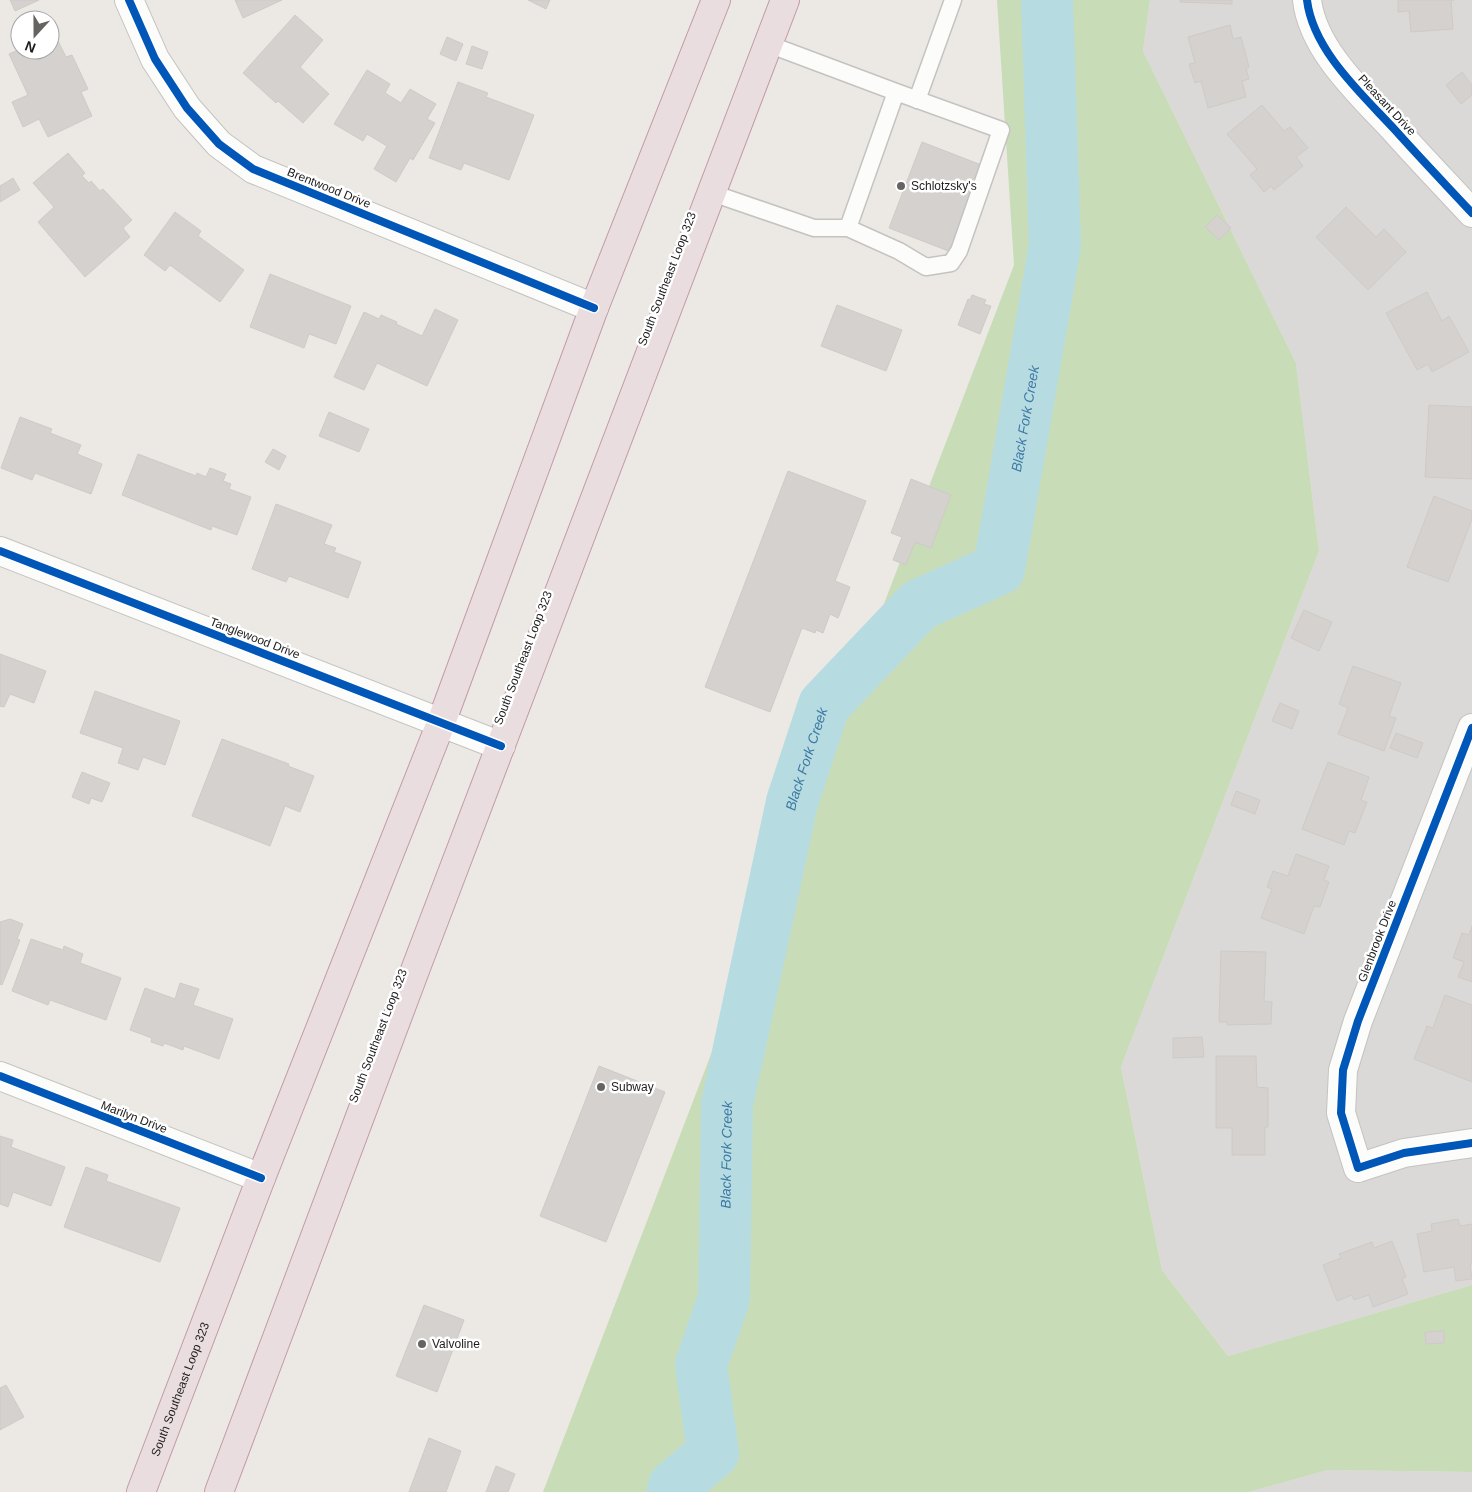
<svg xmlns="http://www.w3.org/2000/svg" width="1472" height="1492" viewBox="0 0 1472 1492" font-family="Helvetica,sans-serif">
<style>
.residential{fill:#dbd9d7}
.forest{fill:#c8dcb8}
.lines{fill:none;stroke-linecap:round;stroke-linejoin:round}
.river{stroke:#b6dce2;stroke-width:52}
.building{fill:#d4d1ce;stroke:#cfcac6}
.lane-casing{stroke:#c4c3c1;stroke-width:19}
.street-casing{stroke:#c4c3c1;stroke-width:30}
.highway-casing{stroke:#c39aaa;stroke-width:30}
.lane{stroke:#fcfcfb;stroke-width:16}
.street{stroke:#fcfcfb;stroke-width:28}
.highway{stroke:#eadde0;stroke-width:28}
.cycleway-casing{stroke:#fff;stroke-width:11}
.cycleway{stroke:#0057b8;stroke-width:8}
.poi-dot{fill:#656463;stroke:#fff;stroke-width:2}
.labels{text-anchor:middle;stroke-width:5;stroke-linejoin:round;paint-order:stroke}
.street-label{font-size:12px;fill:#1d1d1d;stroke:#fff}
.poi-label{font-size:12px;fill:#1d1d1d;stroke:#fff;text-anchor:start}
.water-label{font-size:14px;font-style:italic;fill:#3e79a3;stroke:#fff}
</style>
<rect width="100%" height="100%" fill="#ece9e5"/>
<path class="residential" d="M1150,0H1472V1285L1228,1356L1162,1270L1121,1067L1319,551L1296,363L1143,51Z
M1328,1470L1472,1472V1492H1249Z"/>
<path class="forest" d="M997,0H1150L1143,51L1296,363L1319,551L1121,1067L1162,1270L1228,1356L1472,1285V1472L1328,1470L1249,1492H543L1014,265Z"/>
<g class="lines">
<path class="river" id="s1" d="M673,1492L674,1486L713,1453L701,1365L724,1298L727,1104L792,802L824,705L919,605L999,569L1055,246L1047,0"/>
</g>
<path class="building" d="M10,0H39L15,11Z
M235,0H282L243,18Z
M528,0H550L546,9Z
M1180,0H1232V4L1180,2Z
M1398,0H1454H1451L1453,29L1411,32L1409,11L1398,12Z
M295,15L323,40L300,67L329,94L303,123L278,101L276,103L243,73Z
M1230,25L1233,39L1241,37L1249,67L1246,68L1249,79L1242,81L1246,97L1208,108L1201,81L1195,83L1189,64L1195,63L1188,37Z
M54,33L66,57L72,55L88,89L81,92L92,116L48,137L39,119L23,127L12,102L28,95L9,54L20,49V50H50V35Z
M447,37L463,44L456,61L440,54Z
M472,46L488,52L482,69L466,64Z
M367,70L390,84L385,93L401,103L410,89L436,104L427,119L435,123L413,160L410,158L396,182L374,169L387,146L367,134L363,141L334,124Z
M1462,72L1472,85V95L1461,104L1446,85Z
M458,82L488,93L486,97L534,115L509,180L464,163L461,170L429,158Z
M1262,105L1284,131L1290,127L1308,148L1296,157L1303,166L1274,190L1271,186L1264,192L1250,175L1257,169L1227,134Z
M922,142L984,166L951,252L889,228Z
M68,153L85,173L82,176L89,183L91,181L100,191L103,189L132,220L123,228L130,237L85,277L38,222L54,207L33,183Z
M13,178L20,190L0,202V186Z
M1346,207L1376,237L1384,229L1406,252L1368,290L1316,237Z
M175,212L201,231L198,236L244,270L220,302L170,265L165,271L144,255Z
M1217,215L1231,228L1219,240L1205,227Z
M270,274L351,306L336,344L309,334L304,348L250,327Z
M1427,292L1442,321L1449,316L1469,352L1432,372L1428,364L1417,370L1386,313Z
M972,295L986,300L984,304L991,306L980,334L958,325L968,299L970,300Z
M837,305L902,330L886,371L821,346Z
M435,309L458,320L427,386L377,363L364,390L334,377L364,312L379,319L381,315L397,322L396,324L422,336Z
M1429,405L1472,407V479L1425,477Z
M329,412L369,429L359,452L319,436Z
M20,417L52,429L50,433L81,445L77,454L102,464L91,494L35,473L32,480L1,468Z
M273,449L286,456L279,470L265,462Z
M138,454L196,476L197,473L206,477L210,468L226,474L223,481L231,484L229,489L251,497L237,535L212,526L211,530L122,495Z
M788,471L866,501L835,581L850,587L838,618L830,614L823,633L816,630L815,633L802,628L770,712L705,687Z
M911,479L951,495L931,548L915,542L906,565L893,560L902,537L891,533Z
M1434,496L1472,511V519L1448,582L1407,567Z
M276,504L332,525L324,544L336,548L334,552L361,562L348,598L289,576L286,582L252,569Z
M1304,610L1332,622L1319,651L1291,638Z
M0,654L46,671L34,703L10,694L4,707L0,706Z
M1353,666L1401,683L1389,716L1396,718L1384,751L1338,734L1348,708L1339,704Z
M95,691L180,721L165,765L143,757L138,770L118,763L123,748L80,733Z
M1280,703L1299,711L1292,729L1272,721Z
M1396,733L1423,743L1417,758L1390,748Z
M222,739L289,764L288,766L314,776L300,812L285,806L270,846L192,816Z
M1328,762L1369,777L1361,800L1367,802L1355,833L1349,831L1344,845L1302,829Z
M82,772L110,783L102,802L91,798L89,804L72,797Z
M1236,791L1260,800L1255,814L1231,805Z
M1296,854L1329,866L1324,880L1329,882L1320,907L1314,906L1304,934L1261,918L1272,889L1267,887L1273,871L1288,876Z
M10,919L23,924L17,939L20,940L2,985L0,984V922Z
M1472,926V982L1458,977L1464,962L1453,958L1462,933L1469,935Z
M31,939L63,950L64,946L83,954L80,963L121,978L106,1020L50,1000L48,1005L12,991Z
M1221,951L1266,952L1264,1001L1272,1002L1271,1024L1227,1025V1022H1219Z
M180,983L199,989L193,1005L233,1019L219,1059L184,1046L183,1050L164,1043L163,1046L151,1042L152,1038L130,1030L145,988L175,999Z
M1445,995L1472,1005V1082L1414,1059L1427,1026L1433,1028Z
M1202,1037L1204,1057L1173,1058V1038Z
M1216,1056H1256L1257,1087L1268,1088V1127H1265V1155H1232V1128H1216Z
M599,1066L665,1092L606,1242L540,1216Z
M0,1136L13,1140L11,1147L65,1167L51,1206L13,1192L8,1207L0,1204Z
M86,1167L108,1175L106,1181L180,1208L160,1262L64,1227Z
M1458,1219L1460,1226L1472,1224V1264H1470L1472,1279L1456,1281L1454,1267L1424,1272L1417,1234L1432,1231L1431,1224Z
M1392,1241L1406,1277L1402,1279L1408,1294L1373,1307L1369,1295L1354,1300L1352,1295L1337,1301L1323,1265L1341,1258L1339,1254L1372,1242L1374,1248Z
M424,1305L464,1320L437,1392L396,1376Z
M1444,1331V1343L1426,1344L1425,1332Z
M6,1385L24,1417L0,1430V1388Z
M429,1438L461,1451L446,1492H409Z
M496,1466L515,1474L508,1492H486Z"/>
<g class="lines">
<defs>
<path id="lane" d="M917,100L953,0
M712,193L814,228H848L896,92L768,44
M848,228L899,251L926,267L951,263L959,251L1001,130L896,92"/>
<path id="street" d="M129,0L155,59L187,108L219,144L253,169L594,308
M1307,0C1313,51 1363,95 1396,131C1421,159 1447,186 1472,213
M0,551L501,746
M1472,728L1358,1021L1343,1070L1341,1113L1358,1168L1404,1153L1472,1143
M0,1076L261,1178"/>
<g id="highway">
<path id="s2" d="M141,1492L261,1178L441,723L594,308L716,0"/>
<path d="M219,1492L417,965L785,0"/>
</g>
</defs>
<use href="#lane" class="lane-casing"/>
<use href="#street" class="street-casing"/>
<use href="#highway" class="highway-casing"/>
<use href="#lane" class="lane"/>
<use href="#street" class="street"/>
<use href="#highway" class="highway"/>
<defs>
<path id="cycleway" d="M129,0L155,59L187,108L219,144L253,169L594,308
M1307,0C1313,51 1363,95 1396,131C1421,159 1447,186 1472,213
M0,551L501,746
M1472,728L1358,1021L1343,1070L1341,1113L1358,1168L1404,1153L1472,1143
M0,1076L261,1178"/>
</defs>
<use href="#cycleway" class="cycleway-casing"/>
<use href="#cycleway" class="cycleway"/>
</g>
<g class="poi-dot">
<circle cx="901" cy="186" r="5"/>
<circle cx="601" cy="1087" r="5"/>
<circle cx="422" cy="1344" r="5"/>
</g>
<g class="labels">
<g class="street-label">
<text transform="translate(1387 105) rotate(47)" y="4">Pleasant Drive</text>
<text transform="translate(329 188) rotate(22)" y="4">Brentwood Drive</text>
<text transform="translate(667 279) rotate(-69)" y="4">South Southeast Loop 323</text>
<text transform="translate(255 638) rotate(21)" y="4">Tanglewood Drive</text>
<text transform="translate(523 658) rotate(-69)" y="4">South Southeast Loop 323</text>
<text transform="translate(1377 941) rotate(-69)" y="4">Glenbrook Drive</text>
<text transform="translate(378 1036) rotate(-69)" y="4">South Southeast Loop 323</text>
<text transform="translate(134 1117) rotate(21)" y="4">Marilyn Drive</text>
<text dy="4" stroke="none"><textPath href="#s2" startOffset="110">South Southeast Loop 323</textPath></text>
</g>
<g class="poi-label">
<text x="911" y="190">Schlotzsky's</text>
<text x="611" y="1091">Subway</text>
<text x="432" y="1348">Valvoline</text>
</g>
<g class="water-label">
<text dy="5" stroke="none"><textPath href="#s1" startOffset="1200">Black Fork Creek</textPath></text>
<text dy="5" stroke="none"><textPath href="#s1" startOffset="765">Black Fork Creek</textPath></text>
<text dy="5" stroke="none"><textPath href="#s1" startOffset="360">Black Fork Creek</textPath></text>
</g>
</g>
<g transform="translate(35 35) rotate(201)"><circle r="24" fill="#ffffff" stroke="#a5a5a5"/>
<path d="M0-4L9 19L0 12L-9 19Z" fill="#656463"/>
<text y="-8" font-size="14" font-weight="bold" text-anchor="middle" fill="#1d1d1d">N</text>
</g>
</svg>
